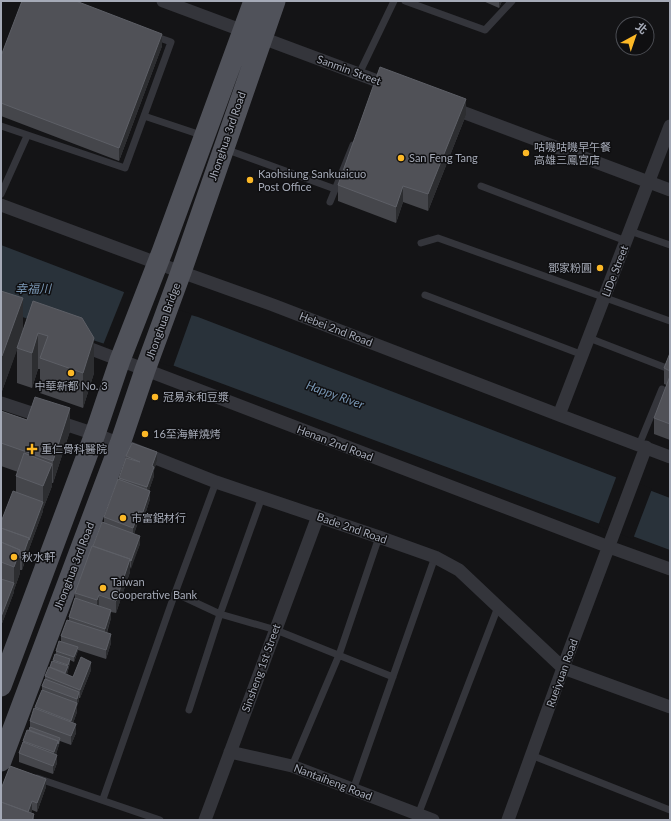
<svg xmlns="http://www.w3.org/2000/svg" width="671" height="821" viewBox="0 0 671 821" font-family="Lato,'Noto Sans TC',sans-serif">
<style>
.water{fill:#29323a}
.pier{fill:#141416}
.lines{fill:none;stroke-linecap:round;stroke-linejoin:round}
.service{stroke:#34353b;stroke-width:7}
.minor{stroke:#34353b;stroke-width:13}
.primary{stroke:#50525a;stroke-width:21}
.wall{fill:#45464b}
.shaded-wall{fill:#2d2e31}
.building{fill:#505157;stroke:#5d5f66}
.poi-dot{fill:#fcb826;stroke:#0f0f11;stroke-width:1.5}
.labels{text-anchor:middle;stroke-width:3;stroke-linejoin:round;paint-order:stroke}
.street-label{font-size:11px;fill:#a5aab7;stroke:#0f0f11}
.poi-label{font-size:11px;fill:#a5aab7;stroke:#0f0f11;text-anchor:start}
.water-label{font-size:12px;font-style:italic;fill:#7997b4;stroke:#0f0f11}
</style>
<rect width="100%" height="100%" fill="#141416"/>
<path class="water" d="M1,245L163,307L198,317L670,498V550L153,358L108,345L1,310Z"/>
<path class="pier" d="M125,290L164,305L192,314L173,367L103,345Z
M617,475L652,489L633,539L598,526Z"/>
<g class="lines">
<path class="service" d="M405,1L485,30L512,1
M359,74L394,1
M144,116L204,136
M1,126L125,168L171,42L154,36
M225,149L335,189
M481,186L626,241
M1,194L27,136
M330,202L353,145
M630,231L670,245
M421,243L438,238L670,321
M425,295L583,355
M589,338L669,369
M639,445L662,389
M175,593L220,614L276,630L393,677
M189,710L220,614L262,497
M531,755L670,810
M292,766L339,655L379,537
M37,778L160,820
M353,790L435,557
M103,799L175,593L216,482
M418,815L498,607"/>
<path class="minor" d="M163,1L391,86
M449,107L670,190
M1,205L181,272L273,305L559,415L670,457
M78,344L609,547L670,569
M1,403L95,434L216,482L379,537L435,557L459,570L563,668L670,707
M559,415L670,126
M230,752L292,766L433,820
M205,820L318,516
M508,820L563,668L646,447"/>
<path class="primary" d="M1,686L95,434L120,360L162,252L254,1
M1,761L120,444L145,370L181,272L275,1"/>
</g>
<path class="wall" d="M483,1H502L499,8Z
M162,46L119,161L1,116V56Z
M466,115L428,211L403,202L396,223L338,201V185Z
M1,291L23,331L33,301L94,373L83,408L40,393V369H38L32,388L17,383V349L2,391H1Z
M670,353V440L654,434V418L667,385L664,384V368Z
M1,411L27,420L70,431L53,483H52V486L43,509V511L29,549L22,570H20V573L14,590V592L1,626V522L16,492V476L18,472L1,466Z
M126,456L157,461L154,470V476L149,490L150,499L143,521L139,519L134,534L140,544L130,569V572L116,613L111,612V618L107,633L111,643L106,659L78,650L74,662L70,660V663L67,674L73,677L91,670L80,698H79V700L77,706V712L73,723L76,733L71,745L60,741L56,754L57,763L53,774L19,762V753L23,741L29,730L30,727V721L35,709V707L42,690V686L45,679V676L53,661L56,654V651L61,641V636L69,621V617L75,598V593L93,546L104,523V517L119,479Z
M10,766L46,779V787L37,812L32,810L31,813L34,814V820H1V789Z"/>
<path class="shaded-wall" d="M499,1H502L499,8Z
M162,34V46L119,161V148Z
M466,99V115L428,211V194Z
M403,186V202L396,223V207Z
M23,298V334L2,391V356Z
M38,333V369L32,388V353Z
M94,338V373L83,408V373Z
M70,408V431L53,483V461Z
M157,452V461L154,470V476L147,496V487L152,466Z
M52,464V486L43,509V486Z
M150,491V499L143,521V512Z
M43,502V511L29,549V540Z
M139,511V519L133,537V528Z
M140,536V544L131,569V561Z
M29,538V550L22,570V558Z
M20,550V573L14,590V567Z
M130,559V572L116,613V601Z
M14,583V592L1,626V617Z
M99,595V607L97,613V600Z
M111,610V618L105,637V629Z
M111,634V643L106,659V650Z
M78,647V651L74,662V657Z
M70,659V663L68,669V665Z
M91,662V670L80,698V690Z
M68,666V671L65,680V676Z
M79,692V700L77,706V712L71,729V721L77,705V699Z
M76,724V733L71,745V736Z
M60,738V742L54,761V752L58,741Z
M57,755V763L53,774V766Z
M46,779V787L37,812V803Z
M32,801V810L29,820L27,816Z"/>
<path class="building" d="M22,1H76L162,34L119,148L1,103V56Z
M380,67L466,99L428,194L403,186L396,207L338,185Z
M1,291L23,298L2,356L1,355Z
M33,301L82,318L94,338L83,373L40,358L48,336L38,333L32,353L17,348Z
M670,353V371L664,368Z
M670,376V424L654,418Z
M35,397L70,408L53,461L1,443V411L27,420Z
M132,443L157,452L152,466L154,467L147,487L119,478L126,458L140,462L126,456Z
M24,453L52,464L43,486L16,476Z
M118,479L150,491L143,512L139,511L133,528L104,517Z
M13,491L43,502L29,540V538L1,528V522Z
M102,522L140,536L131,561L130,559L93,546Z
M1,528L29,538L22,558H20V550L1,542Z
M1,542L20,550L14,567L1,562Z
M92,546L130,559L116,601L99,595L97,600L75,593Z
M1,579L14,583L1,617Z
M75,598L111,610L105,629L69,617Z
M67,620L111,634L106,650L61,636Z
M59,641L78,647L74,657L56,651Z
M55,654L70,659L68,665L53,660Z
M81,657L91,662L80,690L45,676L49,667L73,677Z
M52,661L68,666L65,673L50,667Z
M45,679L79,692L77,699L42,686Z
M42,690L77,703L71,721L35,707Z
M34,708L76,724L71,736L30,721Z
M30,727L60,738L58,744V741L29,730Z
M27,730L58,741L54,752L23,741Z
M23,742L57,755L53,766L19,753Z
M10,766L46,779L37,803L32,801L28,812L1,802V789Z
M1,802L34,814L32,820H1Z"/>
<g class="poi-dot">
<circle cx="526" cy="153" r="4"/>
<circle cx="401" cy="158" r="4"/>
<circle cx="250" cy="180" r="4"/>
<circle cx="600" cy="268" r="4"/>
<circle cx="71" cy="373" r="4"/>
<circle cx="155" cy="397" r="4"/>
<circle cx="145" cy="434" r="4"/>
<path d="M30 443h4v4h4v4h-4v4h-4v-4h-4v-4h4z"/>
<circle cx="123" cy="518" r="4"/>
<circle cx="14" cy="557" r="4"/>
<circle cx="103" cy="588" r="4"/>
</g>
<g class="labels">
<g class="street-label">
<text transform="translate(349 70) rotate(20)" y="4">Sanmin Street</text>
<text transform="translate(227 136) rotate(-71)" y="4">Jhonghua 3rd Road</text>
<text transform="translate(615 271) rotate(-69)" y="4">LiDe Street</text>
<text transform="translate(163 321) rotate(-70)" y="4">Jhonghua Bridge</text>
<text transform="translate(336 329) rotate(21)" y="4">Hebei 2nd Road</text>
<text transform="translate(335 443) rotate(21)" y="4">Henan 2nd Road</text>
<text transform="translate(352 528) rotate(19)" y="4">Bade 2nd Road</text>
<text transform="translate(74 566) rotate(-69)" y="4">Jhonghua 3rd Road</text>
<text transform="translate(261 668) rotate(-70)" y="4">Sinsheng 1st Street</text>
<text transform="translate(562 673) rotate(-70)" y="4">Rueiyuan Road</text>
<text transform="translate(333 782) rotate(21)" y="4">Nantaiheng Road</text>
</g>
<g class="poi-label">
<text x="534" y="151">咕嘰咕嘰早午餐<tspan x="534" dy="13">高雄三鳳宮店</tspan></text>
<text x="409" y="162">San Feng Tang</text>
<text x="258" y="178">Kaohsiung Sankuaicuo<tspan x="258" dy="13">Post Office</tspan></text>
<text x="592" y="272" text-anchor="end">鄧家粉圓</text>
<text x="71" y="390" text-anchor="middle">中華新都 No. 3</text>
<text x="163" y="401">冠易永和豆漿</text>
<text x="153" y="438">16至海鮮燒烤</text>
<text x="41" y="453">重仁骨科醫院</text>
<text x="131" y="522">市富鋁材行</text>
<text x="22" y="561">秋水軒</text>
<text x="111" y="586">Taiwan<tspan x="111" dy="13">Cooperative Bank</tspan></text>
</g>
<g class="water-label">
<text x="33" y="293">幸福川</text>
<text transform="translate(335 395) rotate(20)" y="4">Happy River</text>
</g>
</g>
<rect width="671" height="821" fill="none" stroke="#a5aab7" stroke-width="4"/>
<g transform="translate(635 36) rotate(40)"><circle r="19" fill="#0f0f11" stroke="#4b4d53"/>
<path d="M0-3L7 15L0 10L-7 15Z" fill="#fcb826"/>
<text y="-6" font-size="11" font-weight="bold" text-anchor="middle" fill="#a5aab7">北</text>
</g>
</svg>
